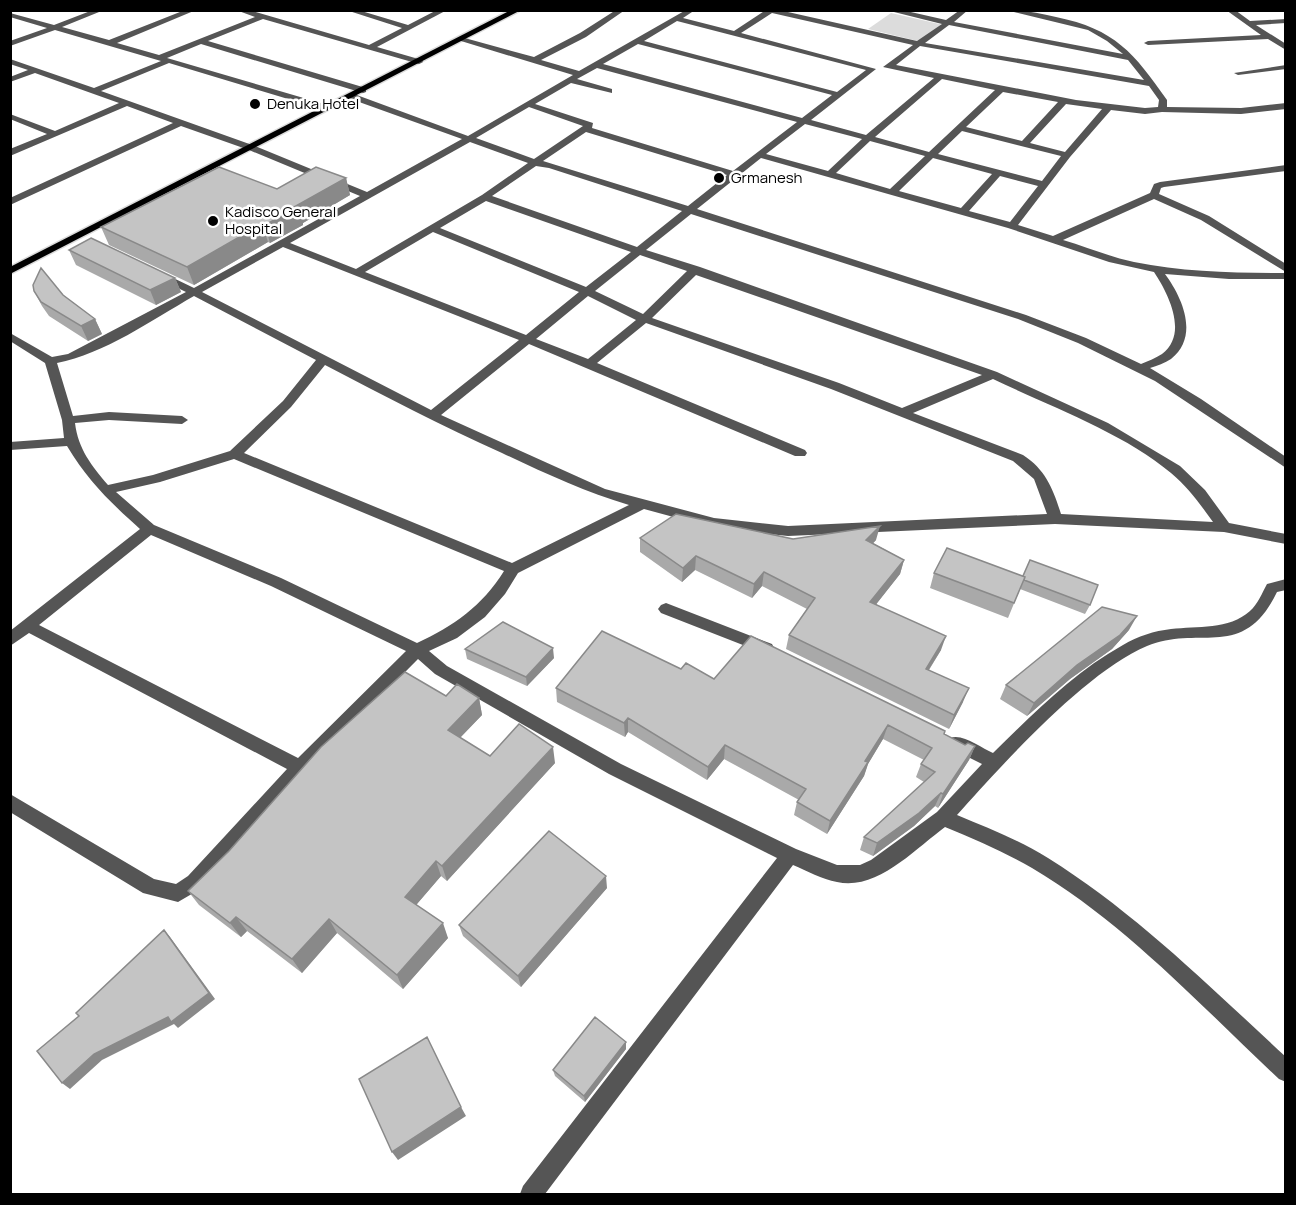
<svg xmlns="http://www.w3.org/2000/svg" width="1296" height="1205" viewBox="0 0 1296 1205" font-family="Manrope,sans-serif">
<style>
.green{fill:#dcdcdc}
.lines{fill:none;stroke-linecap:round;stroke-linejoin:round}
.major-casing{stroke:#dbdbdb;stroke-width:3}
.minor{fill:#555;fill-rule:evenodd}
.major{fill:#000;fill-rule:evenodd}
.wall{fill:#a9a9a9}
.shaded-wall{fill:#898989}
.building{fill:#c4c4c4;stroke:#898989;stroke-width:1.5}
.poi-dot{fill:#000;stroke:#fff;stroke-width:2}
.labels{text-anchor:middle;stroke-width:5;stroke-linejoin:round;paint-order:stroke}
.far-poi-label{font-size:15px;fill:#000;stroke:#fff;text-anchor:start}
</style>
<rect width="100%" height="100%" fill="#fff"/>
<path class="green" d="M891,13L944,25L922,42L868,29Z"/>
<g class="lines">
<defs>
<path id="major" d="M511,10H521L10,274V267Z"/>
</defs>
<use href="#major" class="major-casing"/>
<path class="minor" d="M93,10H104L62,27L109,40L185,10H196L117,43L159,55L255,17L236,10H249L369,45L402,28L346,10H358L408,25L437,10H447L377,47L422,60L423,62L419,64L263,19L208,41L366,88V92L363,93L201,44L167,58L331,106L332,108L328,111L169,63L101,91L255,146L367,192L462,139L348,98V94H354L468,136L573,75L461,41V37L534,57L580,33L616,10H625L586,37L541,60L579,71L686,10H695L683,18L734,31L766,10H779L917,41L942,24L886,10H902L946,20L960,10H968L954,22L1123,54L1107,41L1088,30L1006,10C1023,10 1039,13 1056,17C1115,29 1134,53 1167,100V107L1241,108L1286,103V109L1241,114L1162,112L1145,114L1111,110L1070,157L1018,225L1053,236L1150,193L1154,184L1160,182L1286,165V171L1164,187L1161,188L1159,194L1209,216L1286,264V272L1201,220L1154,199L1063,240C1087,247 1110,257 1134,262C1183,272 1235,273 1286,273V279H1229L1165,274C1182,297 1200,336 1171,359C1165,363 1157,366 1150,368L1201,399L1286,457V468L1155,381L1078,343L1018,319L691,214L646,250L700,267L997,372L1108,423L1180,466L1205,490L1229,523L1286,534V544L1224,532L1055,524L788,536L714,528L644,509L518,573L505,594L485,617L457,638L429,651L447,666L621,764L796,849L837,865H860L871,860L937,812L982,764L950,748L948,743L950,738C963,733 981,748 993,753C1033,714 1074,672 1123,645C1138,636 1154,631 1171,629C1197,626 1229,630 1250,611C1258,604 1262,593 1267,584L1286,579V590L1277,592C1243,662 1200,624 1147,646C1084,673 1003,764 957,815C988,828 1019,840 1048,858C1136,913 1210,987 1286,1057V1082L1279,1079C1201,1006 1125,923 1032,868C1004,852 975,839 945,827C915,849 877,891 837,882C822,879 807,871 793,865L545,1194H520L523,1186L777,858L609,774L435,674L418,659L306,772L202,888L178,902L143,893L10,812V794L154,879L176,884L188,876L287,769L29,633L10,646V631L140,529C110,502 88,481 67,446L10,450V442L64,438L62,420L45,363L10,341V333L52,357L68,354L186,292L157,278V274H165L194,288L360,196L249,150L181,126L10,205V198L173,123L127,106L10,156V149L47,134L10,119V114L55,131L119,103L35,73L10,82V77L28,70L10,64V59L94,88L161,61L55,30L10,46V41L47,28L10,17V13L54,25ZM772,13L913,45L883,67L934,78L866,135L811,120L876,69L741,33ZM677,21L866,70L837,92L644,41ZM949,25L1128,60L1144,80L925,43ZM638,44L832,95L802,118L603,64ZM920,46L1149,86L1159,100L1158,107L1145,108L1076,100L896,65ZM597,68L797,122L733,171L592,128L593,123L535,104L571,83L612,93V89L577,79ZM942,79L995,90L929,152L875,137ZM1003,92L1058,102L1022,141L966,127ZM1066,104L1102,109L1065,152L1030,143ZM529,107L583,126L534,159L476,138ZM805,124L862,139L828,171L766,154ZM962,131L1061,156L1042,181L938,154ZM586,132L727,175L688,206L543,161ZM870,141L925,156L890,189L836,173ZM470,142L528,163L482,195L356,269L290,243ZM761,158L1008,228L1109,262L1154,272C1168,293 1189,334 1162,354C1156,358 1148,361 1141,364L1086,338L1026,315L697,209ZM933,158L992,174L961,208L899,191ZM536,166L549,168L682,211L637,247L492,196ZM1000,176L1038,186L1010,222L969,211ZM486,201L631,252L586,287L440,228ZM433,232L579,292L526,335L365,272ZM283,247L519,340L431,410L202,292ZM640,255L687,271L643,314L595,291ZM696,275L982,375L902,408L839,383L652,318ZM194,296L316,360L283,401L230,451L153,475L108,485C92,466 78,449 75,423L109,420L182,424L188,420L182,416L109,412L73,416L57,363C104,354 152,320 194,296ZM588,296L636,320L588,359L536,339ZM646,323L831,389L1013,461L1034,479L1047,514L788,526L714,518L605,489L441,415L529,344L795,456H805L807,453L805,450L597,363ZM325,365C384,396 442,426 502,453C544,473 585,492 629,505L512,563L244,453L291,407ZM993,379C1049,406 1124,433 1171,473C1188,487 1200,504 1213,522L1061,514C1053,489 1046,470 1023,455L913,413ZM234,459L504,571C482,606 454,626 417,643L281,578L154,525L116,492L160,482ZM151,535L271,586L406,651L298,758L39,625Z
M1226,10H1235L1250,21L1286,19V23L1256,25L1286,44V50L1268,39L1148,45L1144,43L1148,41L1261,35Z
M1286,65V69L1238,75L1234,73Z
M666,603L772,644L774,648L772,652L766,654L661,613L658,609L661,605Z"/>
<use href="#major" class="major"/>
</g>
<path class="wall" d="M346,178L350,195L303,223V225L270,243L268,242L194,285L109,245L101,227L277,189Z
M69,250L175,278L181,292L156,305L76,265Z
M34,291L63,295L95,319L102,334L88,341L49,316L42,306Z
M640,538L876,540L873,543L904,560L900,574L876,604L941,650L929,670L963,702L949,729L786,649L789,635L807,609L762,586L752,598L695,570L682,582L640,552Z
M934,573L1023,576L1090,605L1085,614L1020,589L1008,618L930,588Z
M1129,630L1112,649L1070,679L1027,716L1000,699L1006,685Z
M465,649L554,658L527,686L467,659Z
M681,669L714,679L944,734L965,745L975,746L969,760L938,808L935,806L914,826L873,856L860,850L864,837L924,782L916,777L921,764L924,760L883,739L868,764L864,776L827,834L794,815L797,802L799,800L724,759L707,780L628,732L625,737L557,702L556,688Z
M446,696L479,698L482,715L460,738L490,756L555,763L447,881L441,876L416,905L448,938L403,989L337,933L302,973L247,931L241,937L199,905L188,891Z
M607,888L521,987L463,936L459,925Z
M626,1042V1049L585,1102L555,1076L553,1070Z"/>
<path class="shaded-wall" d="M346,178L350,195L303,223V225L270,243L265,225L294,207Z
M262,224L268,242L194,285L187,267Z
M175,278L181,292L156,305L150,290Z
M95,319L102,334L88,341L81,326Z
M880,526L876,540L863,554L866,540Z
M696,556L695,570L682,582L683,568Z
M904,560L900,574L867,616L870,602Z
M764,572L762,586L752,598L754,584Z
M1137,616L1129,630L1112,649L1070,679L1027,716L1034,703L1077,665Z
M946,636L941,650L921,682L926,669Z
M553,648L554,658L527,686L526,677Z
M969,688L963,702L949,729L954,715Z
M479,698L482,715L452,746L448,730Z
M628,718V732L625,737L624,723Z
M888,725L883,739L868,764L864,776L827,834L830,821L865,761Z
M725,745L724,759L707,780L708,767Z
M975,746L969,760L938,808L943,794Z
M553,747L555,763L447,881L442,866Z
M941,793L935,806L914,826L873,856L877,843Z
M436,861L441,876L411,911L405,897Z
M606,876L607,888L521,987L518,976Z
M236,917L247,931L241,937L230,923Z
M329,919L337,933L302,973L292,959Z
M443,923L448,938L403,989L397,975Z
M164,930L170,937L215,999L178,1028L174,1024L102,1060L70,1089L62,1083L94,1054L168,1017Z
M626,1042V1049L585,1102L584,1096Z
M461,1107L466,1116L398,1160L392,1152Z"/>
<path class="building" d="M219,167L277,189L316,167L346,178L294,207H298L265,225L262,224L187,267L101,227Z
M91,238L175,278L150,290L69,250Z
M41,268L63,295L95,319L81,326L41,302L34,291L33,285Z
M676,514L793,539L880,526L866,540L904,560L870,602L946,636L926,669L969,688L954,715L789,635L815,598L764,572L754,584L696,556L683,568L640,538Z
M947,548L1025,577L1014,603L934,573Z
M1030,560L1098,585L1090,605L1024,580L1025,577L1023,576Z
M1102,607L1137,616L1120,635L1077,665L1034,703L1006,685Z
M503,622L553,648L526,677L465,649Z
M602,631L681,669L686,663L714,679L751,636L945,731L944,734L965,745L968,743L975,746L943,794L941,793L919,813L877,843L864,837L935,772L921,764L932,748L888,725L865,761L868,762L830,821L797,802L806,789L725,745L708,767L628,718L624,723L556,688Z
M405,672L446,696L457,684L479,698L448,730L490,756L519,724L553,747L442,866L436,861L405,897L443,923L397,975L329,919L292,959L236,917L230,923L188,891L229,851L321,747Z
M549,831L606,876L518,976L459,925Z
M164,930L209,993L171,1022L168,1017L94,1054L62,1083L37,1051L79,1016L76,1013Z
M595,1017L626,1042L584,1096L553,1070Z
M427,1037L461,1107L392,1152L359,1079Z"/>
<g class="poi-dot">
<circle cx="255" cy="104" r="6"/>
<circle cx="719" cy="178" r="6"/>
<circle cx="213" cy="221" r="6"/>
</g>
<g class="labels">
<g class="far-poi-label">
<text x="267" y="109">Denuka Hotel</text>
<text x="731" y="183">Grmanesh</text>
<text x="225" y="217">Kadisco General<tspan x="225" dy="17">Hospital</tspan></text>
</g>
</g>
<rect width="1296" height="1205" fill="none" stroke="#000000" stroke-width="24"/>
</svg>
